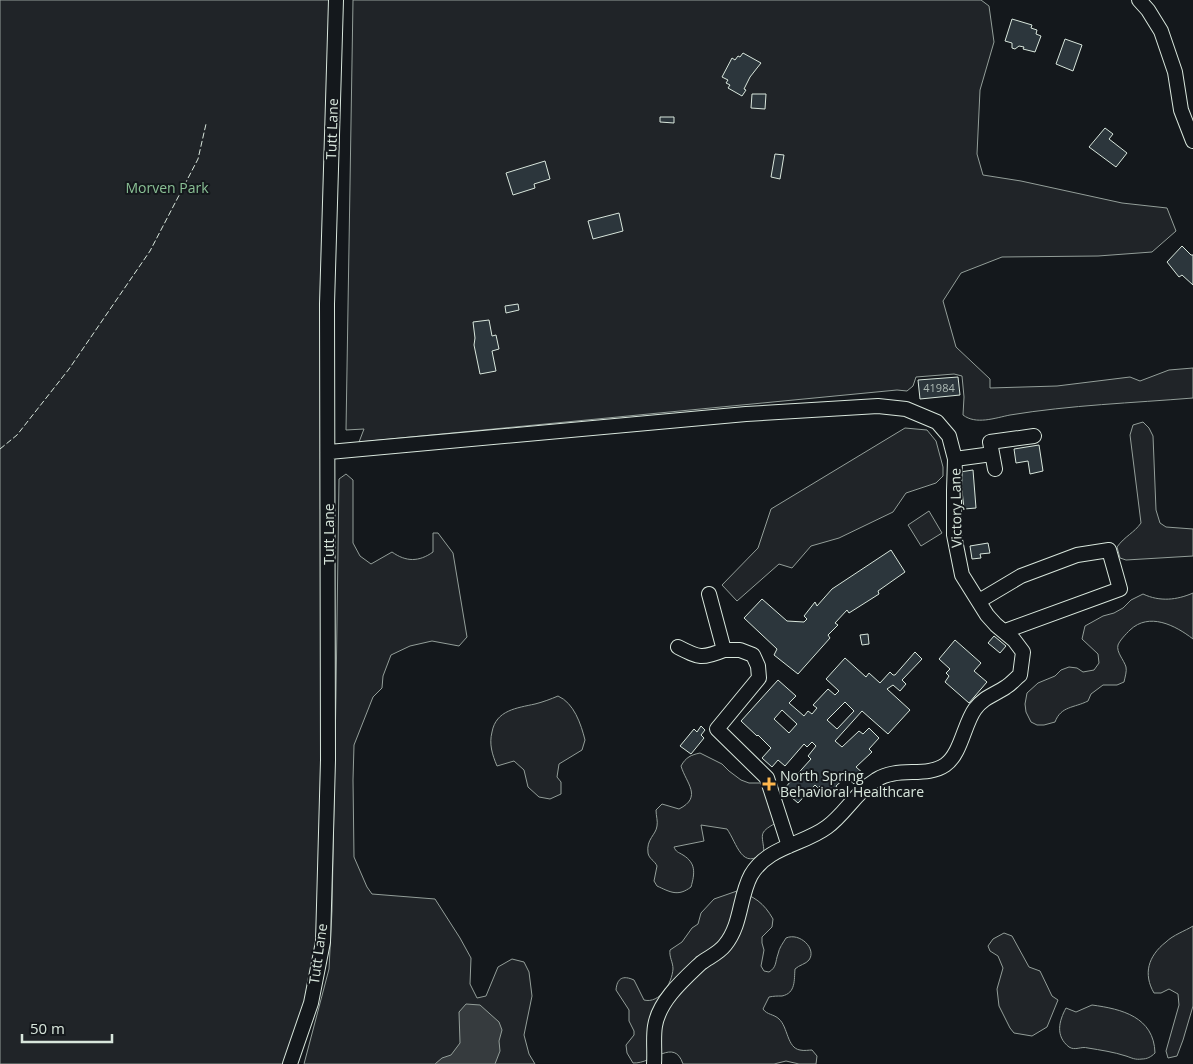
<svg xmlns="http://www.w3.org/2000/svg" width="1193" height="1064" viewBox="0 0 1193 1064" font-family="'Open Sans',sans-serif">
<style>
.green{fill:#202428;stroke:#939e99}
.water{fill:#363b3e;stroke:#939e99}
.building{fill:#2c363c;stroke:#d8e6dc;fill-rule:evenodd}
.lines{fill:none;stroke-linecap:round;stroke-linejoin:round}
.minor-casing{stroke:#d8e6dc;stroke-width:16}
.minor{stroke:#14181c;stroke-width:14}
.fence{stroke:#d8e6dc;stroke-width:1;stroke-dasharray:6 2.5;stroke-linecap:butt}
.poi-dot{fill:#ffb74d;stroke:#14181c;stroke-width:2}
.labels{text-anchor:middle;stroke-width:4;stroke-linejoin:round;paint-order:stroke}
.number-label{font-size:11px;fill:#adbab4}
.street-label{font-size:14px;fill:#d8e6dc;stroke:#14181c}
.park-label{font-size:14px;fill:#8ac095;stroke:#14181c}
.poi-label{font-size:14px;fill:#d8e6dc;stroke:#14181c;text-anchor:start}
</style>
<rect width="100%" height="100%" fill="#14181c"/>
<path class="green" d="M0,0H335L325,945L284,1064H0Z
M353,0H981L989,6L994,42L980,90L977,154L983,175L1021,181L1122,203L1167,208L1176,231L1152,252L1098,256L1002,257L961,273L943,301L956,347L990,379V388L1057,386L1130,377L1140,381L1169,370L1193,368V398C1132,403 1071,405 1010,415C995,418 976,425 963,415L964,397L962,376L954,374L916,377L913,386L907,391L897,390L359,442L364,429L346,430Z
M1143,422L1149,428L1153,436L1156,510L1160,523L1166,527L1193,529V556L1126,560L1120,558L1117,547C1125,536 1134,533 1141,523L1130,435L1133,425Z
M905,428L927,430L936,441L943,467V476L936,483L906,493L893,512L839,538L811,546L792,568L779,564L737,601L722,585L758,548L771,509Z
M346,474L353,480V543L360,556L371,564L392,552C406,562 419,562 433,552V533H438L453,553L467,637L459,646L432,641L410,646L391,655L383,676L382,688L373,697L354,745L353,780L354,857L367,887L372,894L435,899L460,938L471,958L470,984L477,998L486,996L498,967L512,959L524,962L529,972L532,996L524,1035L529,1054L535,1064H304L329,969L332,911L336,694L339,479Z
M929,511L942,533L921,546L908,525Z
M1193,593V639C1175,625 1149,612 1130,630C1126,634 1120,640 1118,645C1116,652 1124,660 1126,667C1127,671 1125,677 1124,682L1117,685H1103L1091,694L1088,701C1074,708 1061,706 1055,722L1044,725H1037L1031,722L1026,712L1025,704L1027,693L1038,683L1055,676L1061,670L1069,667L1077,668L1083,672L1094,670L1099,663L1098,654L1082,639L1085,626L1103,616L1114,613L1123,608L1131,600L1143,594C1160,602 1177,600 1193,593Z
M558,696C574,703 581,724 585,740L582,750L559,764L557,777L561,782V794L550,799L539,797L528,787L524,770L514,761L497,766C492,754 489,744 492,732C496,710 517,708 535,704C543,702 551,699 558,696Z
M700,753L722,764L729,771L741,780L749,783H765L776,823C757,833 763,835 764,852C742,872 737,843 727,829L701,825L704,841L674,847C676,852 678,852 683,855C696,863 695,873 691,887C678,897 670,892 657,886L654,881L657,866C655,861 649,859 648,853C646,839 656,835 657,826C658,821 656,816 656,810L662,804L679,809C703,797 686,783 681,766C686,757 691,755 700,753Z
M737,891C754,896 764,903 773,919L772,927L762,937V943L764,950L761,966L764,971L769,972C777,967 775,962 778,954C779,948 783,943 786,938C800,932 817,949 809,960C806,964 799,965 795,969C794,980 796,993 782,996C777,996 774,996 769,997L763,1009C767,1015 774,1014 779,1019C788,1027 787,1048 800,1050C804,1051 809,1050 812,1050L817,1056L816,1064H799L786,1061L774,1064H683C674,1037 653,1064 633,1063L627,1053L626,1045L634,1035V1031L629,1021V1010L616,990C617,978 623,975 634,980L644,1000C660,1004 672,983 673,969C673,962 669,957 670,950L682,942L692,928L698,924L701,913L714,899Z
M1193,926V1006L1183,1040L1177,1056L1168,1058L1166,1051L1179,1005L1178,994L1169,989L1161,993H1154C1143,974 1148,956 1166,942C1173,935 1185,931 1193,926Z
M1004,933L1012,936L1029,967L1040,971L1052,996L1058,1000L1047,1027L1032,1036L1014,1033L1010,1028L999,1006L997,989L1003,968L998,956L990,951L988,946L993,939Z
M1092,1005C1122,1009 1154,1017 1155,1053C1151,1057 1147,1059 1142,1059C1135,1060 1132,1058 1126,1056C1114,1052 1100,1050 1088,1048C1081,1046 1075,1051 1069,1047C1055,1036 1059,1021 1066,1008L1076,1012Z"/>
<path class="water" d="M466,1004L480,1005L499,1022L502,1030L499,1041L500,1051L495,1064H435L442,1058L451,1055L460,1043L459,1012Z"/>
<path class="building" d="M1012,19L1032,25L1031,28L1037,30L1036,34L1041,36L1035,52L1023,49L1024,47L1019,46L1015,49L1012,48V43L1005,41Z
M1065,39L1082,45L1073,71L1056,64Z
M743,53L761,63L750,77L744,89L746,90L742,96L728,88L730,85L726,83L728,80L722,77L732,58L735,60L738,56L740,57Z
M752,94H766L765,109L751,108Z
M660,117H674V123L660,122Z
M1105,128L1113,134L1109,139L1127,153L1116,167L1089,147Z
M775,154L784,155L780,179L771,177Z
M545,161L550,179L534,184L535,188L513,195L506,173Z
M619,213L623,231L593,239L588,221Z
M1182,246L1191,255H1193V285L1182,275L1179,277L1167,262Z
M518,304L519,310L506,313L505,306Z
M489,320L492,336L496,335L499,349L492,351L496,371L480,374L474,345L475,338L473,322Z
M958,377L960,395L920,399L918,380Z
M1039,445L1043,471L1030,474L1028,461L1016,463L1014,449Z
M973,470L976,508L964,509L960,472Z
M988,543L990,553L980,554L981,558L972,559L970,546Z
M891,550L905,572L878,591L879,594L849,613L847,610L835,623L838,625L828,635L830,638L798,674L774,655L777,649L744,618L762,599L787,621L804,622L807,619L804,616L815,602L817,606L832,589Z
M868,634L869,644L862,645L860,635Z
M994,636L1006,646L1000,653L988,643Z
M955,640L981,663L974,671L987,682L969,703L945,682L949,676L946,673L950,669L939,659Z
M915,652L922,659L902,680L906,684L900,691L893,685L887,689L910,710L888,734L862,711L835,741L842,747L859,731L863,734L869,728L879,738L869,749L872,752L856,767L864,774L854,784L846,777L836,786L837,788L831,795L820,786L818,788L815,785L798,803L783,790L811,759L808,756L816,746L812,742L807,747L804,744L785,766L778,760L772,767L762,758L771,748L758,735L757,736L741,721L778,680L796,696L789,703L804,716L808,711L812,714L817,708L813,705L828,689L835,695L839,691L826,679L845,658L866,677L869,673L880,683L890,672L893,675H895ZM845,702L854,711L837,729L827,720ZM782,710L797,724L789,733L774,719Z
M701,726L705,730L701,735L704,738L691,754L680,746L694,729L697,732Z"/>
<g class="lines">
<defs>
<path id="minor" d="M1139,0L1148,10L1161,31L1175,72L1181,110L1193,141
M329,452L746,414L878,406L906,409L937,422L949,436L955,459L954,490V535L962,575L987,615L996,625L1014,640L1023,652L1020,675C1015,679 1011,684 1006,687C994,695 984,697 975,709C964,724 961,754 945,765C926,778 897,766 876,780C856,792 845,814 827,827C803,845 768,846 751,875C739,897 742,924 725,945C719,953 709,957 701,963C683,980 659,1001 655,1026C653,1038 655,1052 654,1064
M955,459L992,454
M995,469L990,442L1034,436
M709,594L724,650H740L753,655L758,666L759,678L717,729L767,778L789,846
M979,601L1021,576L1077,555L1109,550L1120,589L1005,631
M678,647C699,658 702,659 724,650
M290,1064L311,1003L323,942L328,760L327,304L336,0"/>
</defs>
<use href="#minor" class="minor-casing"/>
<use href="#minor" class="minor"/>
<path class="fence" d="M0,449L17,435L69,369L150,251L198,159L206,124"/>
</g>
<path class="poi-dot" d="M766.5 776.5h5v5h5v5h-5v5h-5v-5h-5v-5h5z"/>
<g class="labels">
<g class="number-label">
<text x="939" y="392">41984</text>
</g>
<g class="street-label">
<text transform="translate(332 129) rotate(-88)" y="5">Tutt Lane</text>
<text transform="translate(956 508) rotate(-91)" y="5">Victory Lane</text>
<text transform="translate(329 534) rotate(-90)" y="5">Tutt Lane</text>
<text transform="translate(318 954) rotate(-82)" y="5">Tutt Lane</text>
</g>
<g class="park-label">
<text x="167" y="193">Morven Park</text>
</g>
<g class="poi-label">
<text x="780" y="781">North Spring<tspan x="780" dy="16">Behavioral Healthcare</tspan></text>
</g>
</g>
<path d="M22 1034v8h90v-8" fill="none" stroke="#d8e6dc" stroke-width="2.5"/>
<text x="30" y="1034" font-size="15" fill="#d8e6dc" stroke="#14181c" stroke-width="4" paint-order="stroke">50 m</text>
</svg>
